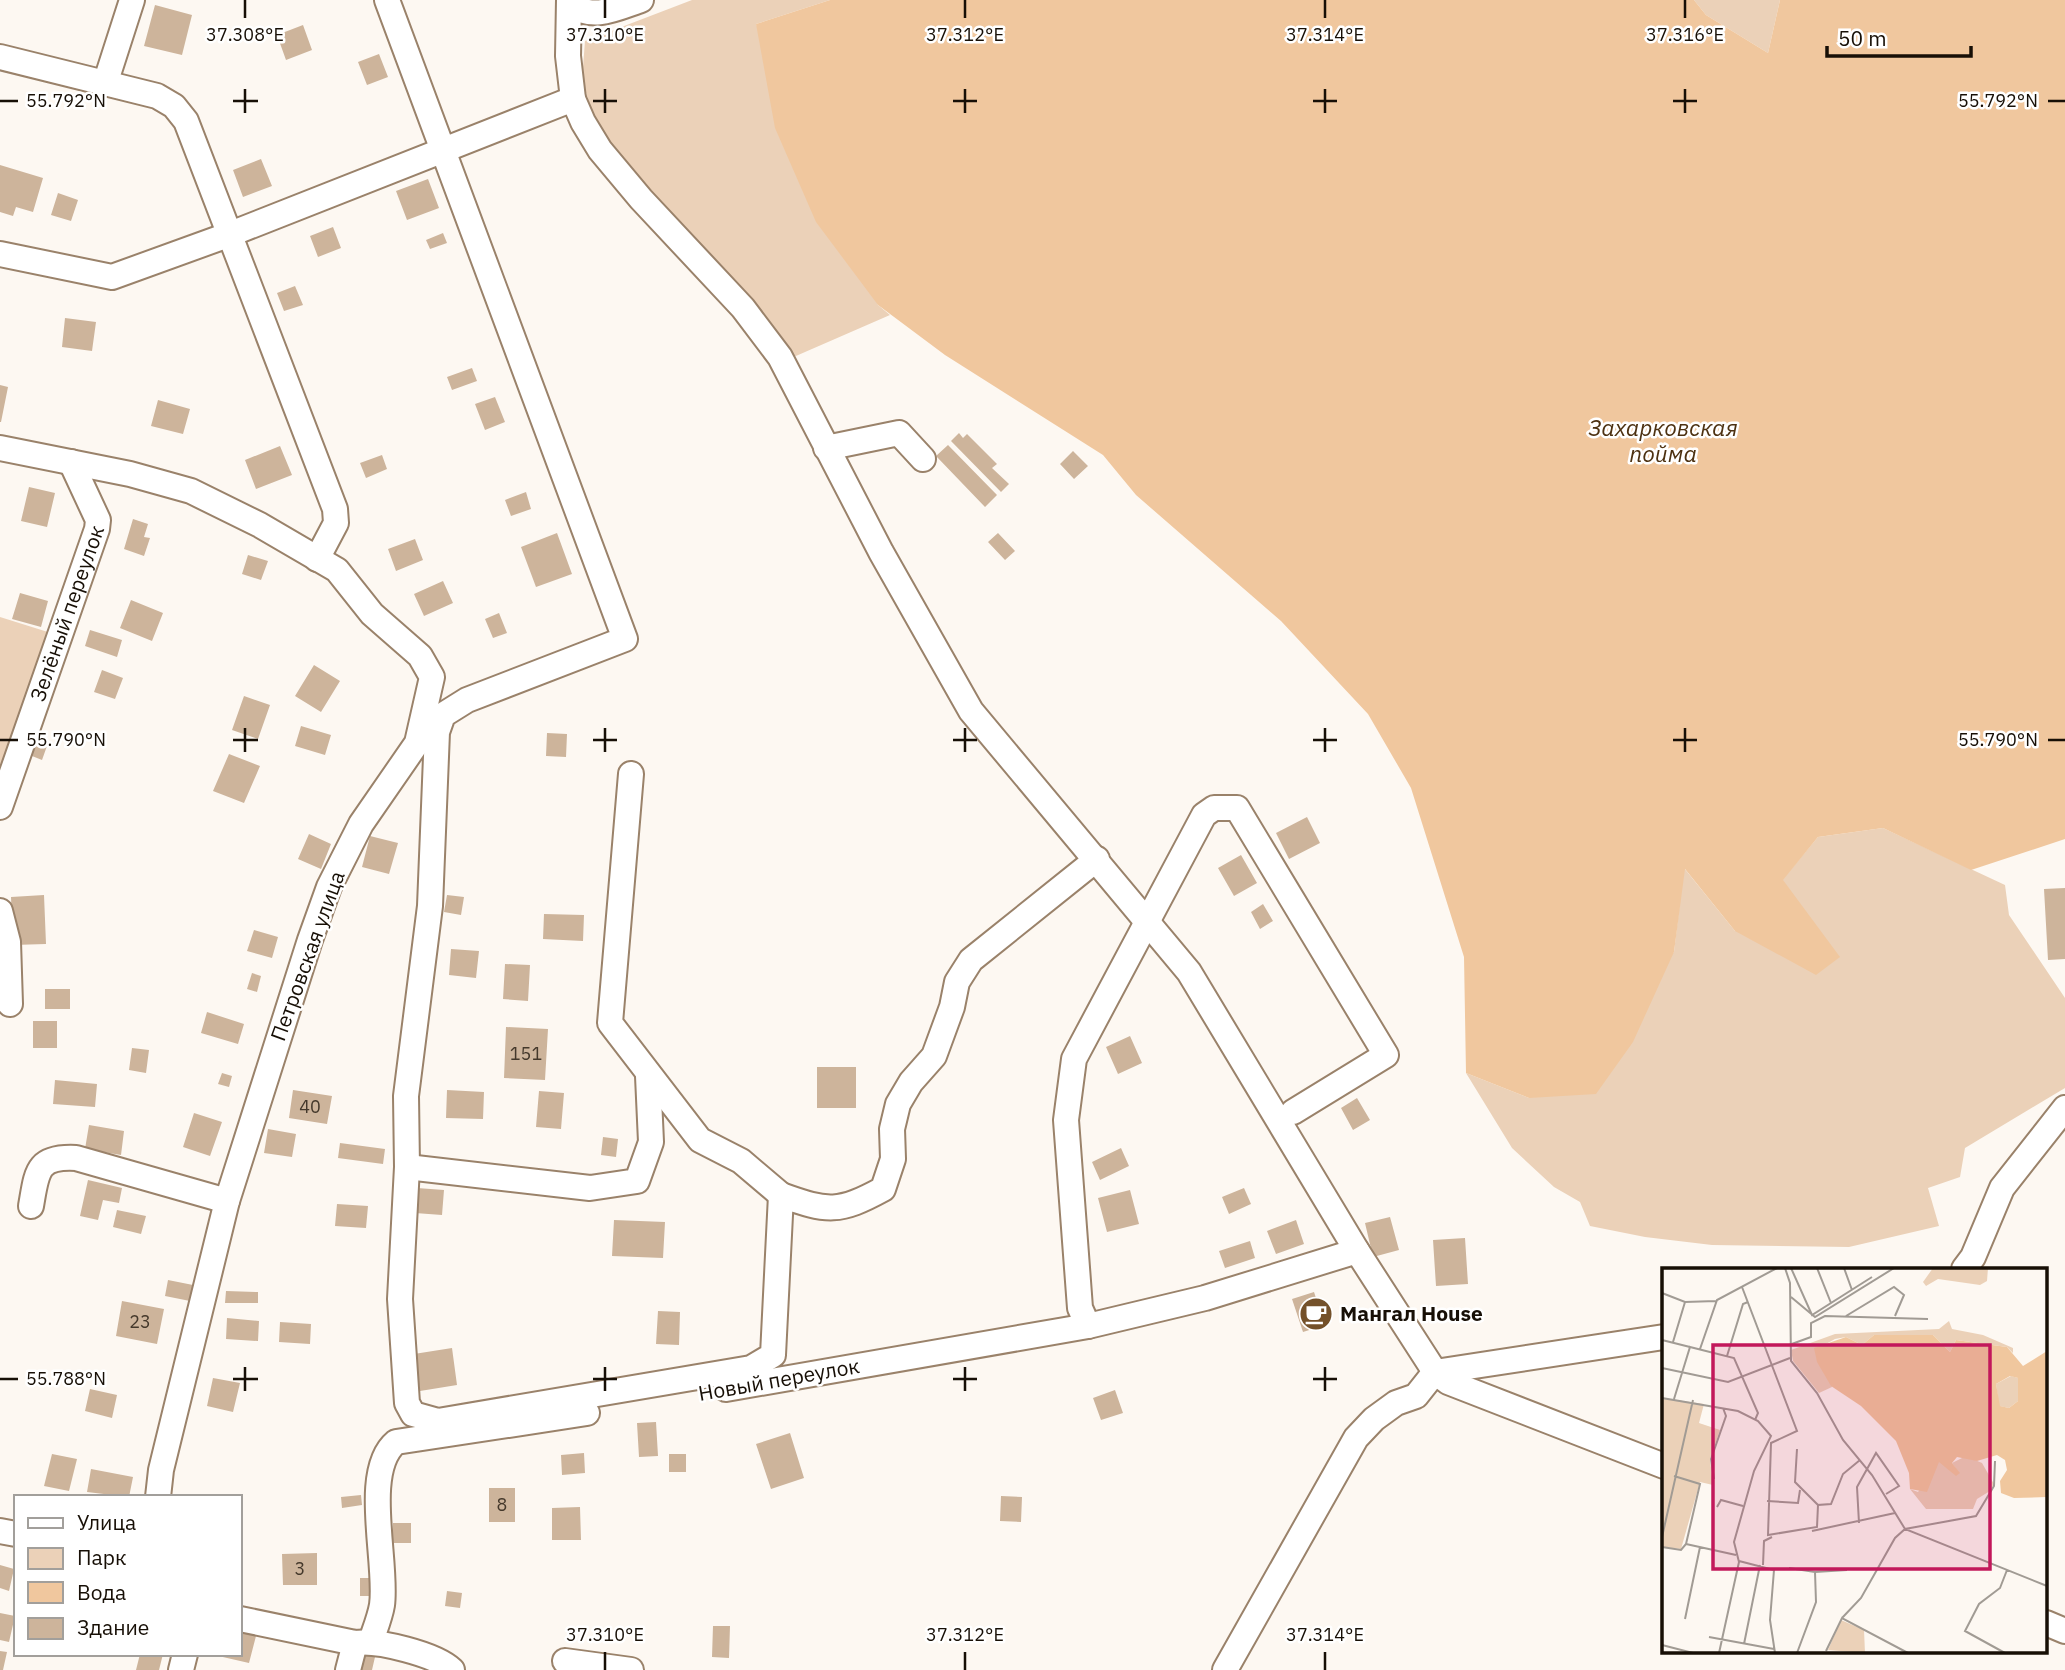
<svg xmlns="http://www.w3.org/2000/svg" width="2065" height="1670" viewBox="0 0 2065 1670" font-family="'IBM Plex Sans',sans-serif">
<style>
.green{fill:#ebd1b8}
.water{fill:#f0c79e}
.building{fill:#cdb49b}
.lines{fill:none;stroke-linecap:round;stroke-linejoin:round}
.minor-casing{stroke:#9a826a;stroke-width:28}
.minor{stroke:#fff;stroke-width:24}
.ticks{fill:none;stroke:#170f06;stroke-width:2.5}
.labels{text-anchor:middle;stroke-width:5;stroke-linejoin:round;paint-order:stroke}
.number-label{font-size:18px;fill:#44382b}
.street-label{font-size:21px;fill:#170f06;stroke:#fff}
.poi-label{font-size:21px;font-weight:bold;fill:#170f06;stroke:#fff;text-anchor:start}
.water-label{font-size:23px;font-style:italic;fill:#4d3111;stroke:#fff}
.inset-road{fill:none;stroke:#a19b94;stroke-width:2}
.view{fill:#c2185b;fill-opacity:0.15;stroke:#c2185b;stroke-width:3.5}
.inset-edge{fill:none;stroke:#170f06;stroke-width:3.5}
.ticks-label{font-size:18px;text-anchor:middle;fill:#170f06;stroke:#fff;stroke-width:5;stroke-linejoin:round;paint-order:stroke}
</style>
<rect width="100%" height="100%" fill="#fdf8f2"/>
<path class="green" d="M692,0H830L756,24L878,305L890,315L789,359L639,186L595,122L582,80L585,41Z
M1694,0H1780L1768,53L1706,15Z
M0,617L51,633L0,766Z
M1883,828L2005,885L2009,915L2065,998V1088L1965,1148L1960,1177L1928,1188L1939,1226L1849,1247L1712,1245L1645,1237L1590,1226L1580,1202L1554,1187L1512,1148L1466,1073L1529,1098L1674,952L1684,868L1735,931L1800,907L1782,880L1818,837Z"/>
<path class="water" d="M830,0H1694L1706,15L1768,53L1780,0H2065V839L1971,870L1883,828L1818,837L1783,880L1840,957L1816,975L1735,931L1685,869L1674,952L1633,1042L1596,1094L1529,1098L1466,1073L1464,957L1411,788L1368,714L1281,621L1136,495L1103,455L945,355L878,305L816,222L775,128L756,24Z"/>
<path class="building" d="M155,5L192,15L182,55L144,46Z
M303,25L312,50L286,60L277,35Z
M379,54L388,77L367,85L358,62Z
M261,159L272,186L243,197L233,170Z
M0,165L43,178L33,212L16,207L13,216L0,212Z
M428,179L439,208L407,220L396,191Z
M58,193L78,200L71,221L51,215Z
M333,227L341,248L318,257L310,236Z
M443,233L447,243L430,249L426,240Z
M295,286L303,305L284,311L277,293Z
M65,318L96,322L92,351L62,347Z
M472,368L477,381L452,390L447,377Z
M0,385L8,387L1,422H0Z
M495,397L505,422L485,430L475,404Z
M158,400L190,409L183,434L151,426Z
M959,433L963,438L967,434L997,464L992,468L1009,484L1001,492L951,441Z
M948,445L997,495L985,507L936,456Z
M280,446L292,475L256,489L245,460Z
M1073,451L1088,466L1074,479L1060,464Z
M382,455L387,469L366,478L360,463Z
M29,487L55,493L47,527L21,521Z
M526,492L531,509L511,516L505,500Z
M133,519L148,524L144,537L150,538L144,556L124,549Z
M557,533L572,574L536,587L521,547Z
M998,533L1015,551L1005,560L988,542Z
M415,539L423,560L396,571L388,549Z
M248,555L268,561L261,580L242,574Z
M443,581L453,603L424,616L414,594Z
M20,593L48,601L41,627L12,619Z
M131,600L163,613L152,641L120,628Z
M499,613L507,633L493,638L485,619Z
M90,630L122,640L117,657L85,646Z
M314,665L340,681L321,712L295,696Z
M102,670L123,678L115,699L94,692Z
M244,696L270,705L258,739L232,730Z
M301,726L331,735L325,755L295,746Z
M547,733L567,734L566,757L546,756Z
M32,741L47,746L42,760L27,754Z
M229,754L260,766L244,803L213,791Z
M1307,817L1320,843L1289,859L1276,833Z
M309,834L331,844L321,869L298,859Z
M370,836L398,843L389,874L362,867Z
M1241,855L1257,883L1234,896L1218,868Z
M2065,888V959L2048,960L2044,889Z
M44,895L46,944L13,945L11,897Z
M447,895L464,897L461,915L444,912Z
M1263,904L1273,921L1260,929L1251,912Z
M544,914L584,915L583,941L543,939Z
M254,930L278,937L272,958L247,951Z
M451,949L479,951L476,978L449,975Z
M505,964L530,965L528,1001L503,999Z
M252,973L261,976L257,992L247,989Z
M45,989H70V1009H45Z
M207,1012L244,1024L238,1044L201,1033Z
M33,1021H57V1048H33Z
M506,1027L548,1029L545,1080L504,1078Z
M1130,1036L1142,1063L1118,1074L1106,1047Z
M132,1048L149,1050L146,1073L129,1070Z
M817,1067H856V1108H817Z
M222,1073L232,1076L229,1087L218,1084Z
M55,1080L97,1084L95,1107L53,1104Z
M293,1090L332,1096L327,1124L289,1118Z
M447,1090L484,1092L483,1119L446,1118Z
M539,1091L564,1093L561,1129L536,1127Z
M1357,1098L1370,1120L1353,1130L1341,1108Z
M194,1113L222,1122L210,1156L183,1147Z
M89,1125L124,1131L121,1155L85,1149Z
M268,1129L296,1134L292,1157L264,1153Z
M603,1137L618,1139L616,1157L601,1155Z
M340,1143L385,1149L383,1164L338,1158Z
M1121,1148L1129,1166L1100,1180L1092,1162Z
M88,1180L122,1188L119,1203L103,1200L98,1220L80,1216Z
M417,1188L444,1190L442,1215L415,1213Z
M1244,1188L1251,1204L1229,1214L1222,1197Z
M1130,1190L1139,1224L1107,1232L1098,1198Z
M337,1204L368,1206L366,1228L335,1226Z
M117,1210L146,1216L141,1234L113,1227Z
M1390,1217L1399,1250L1373,1257L1365,1223Z
M614,1220L665,1222L663,1258L612,1256Z
M1296,1220L1304,1244L1276,1254L1267,1231Z
M1465,1238L1468,1284L1436,1286L1433,1240Z
M1250,1241L1255,1258L1225,1268L1219,1251Z
M168,1280L193,1285L190,1301L165,1296Z
M226,1291L258,1292V1303H225Z
M1314,1292L1325,1325L1303,1332L1292,1299Z
M122,1301L164,1309L157,1344L116,1336Z
M658,1311L680,1312L679,1345L656,1344Z
M227,1318L259,1321L258,1341L226,1339Z
M280,1322L311,1324L310,1344L279,1342Z
M452,1348L457,1385L420,1391L414,1354Z
M213,1378L240,1383L233,1412L207,1406Z
M90,1389L117,1395L112,1418L85,1411Z
M1115,1390L1123,1413L1101,1420L1093,1398Z
M656,1422L658,1456L639,1457L637,1423Z
M790,1433L804,1478L771,1489L756,1444Z
M584,1453L585,1473L562,1475L561,1455Z
M52,1454L77,1459L69,1491L44,1486Z
M669,1454H686V1472H669Z
M91,1469L133,1477L129,1497L87,1492Z
M489,1488H515V1522H489Z
M361,1495L362,1505L342,1508L341,1497Z
M1001,1496L1022,1497L1021,1522L1000,1521Z
M580,1507L581,1540H552V1508Z
M393,1523H411V1543H393Z
M317,1553V1585H283L282,1554Z
M0,1565L14,1569L9,1591L0,1588Z
M360,1578H372V1596H360Z
M447,1591L462,1593L460,1608L445,1606Z
M0,1613L15,1616L9,1642L0,1640Z
M713,1626H730L729,1658L712,1657Z
M240,1632L256,1636L249,1663L214,1655L240,1654Z
M0,1651L7,1652L3,1670H0Z
M140,1654H163L159,1670H136Z
M364,1655L375,1657L372,1670H361Z"/>
<g class="lines">
<defs>
<g id="minor">
<path d="M387,0L625,639L467,700L443,715L437,732L430,906L406,1096L407,1167L400,1299L407,1403L413,1414L438,1421L751,1368L773,1355L781,1195C828,1212 839,1213 883,1189L893,1159L892,1129L898,1104L911,1082L934,1056L952,1007L957,982L971,960L1097,859"/>
<path d="M569,0L568,56L573,99L583,122L600,150L641,199L743,308L780,357L881,552L971,711L1189,972L1357,1251L1435,1372L1448,1382L1664,1466"/>
<path d="M569,4C593,21 615,9 641,0"/>
<path d="M0,57L157,96L174,106L186,121L335,509L336,523L317,559"/>
<path d="M105,84L132,0"/>
<path d="M0,254L112,277L228,235L573,99"/>
<path d="M0,448L130,474L191,491L260,525L337,570L372,614L420,656L432,677L417,743L361,824L329,887L310,940L227,1201L161,1470L158,1497"/>
<path d="M826,448L899,433L923,459"/>
<path d="M631,774L610,1023L700,1140L741,1161L781,1195"/>
<path id="s1" d="M0,807L97,529L98,520L71,462"/>
<path d="M0,911L8,942L10,1004"/>
<path d="M407,1167L590,1188L637,1181L651,1142L648,1076"/>
<path d="M31,1206C37,1172 36,1156 76,1158L227,1201"/>
<path d="M1964,1269L1973,1257L2002,1188L2065,1108"/>
<path d="M1088,1326L1080,1308L1066,1120L1074,1059L1204,815L1214,808H1237L1386,1055L1293,1112"/>
<path d="M726,1389L1088,1326L1205,1298L1357,1251"/>
<path d="M0,1531L16,1534"/>
<path d="M240,1619L355,1643C378,1640 435,1654 452,1670"/>
<path d="M2046,1623L2065,1631"/>
<path d="M371,1641C375,1629 380,1617 382,1605C388,1563 361,1471 396,1442L587,1413"/>
<path d="M565,1661L631,1670"/>
<path d="M181,1670L185,1654"/>
<path d="M348,1670L355,1643"/>
<path d="M1225,1670L1356,1438L1374,1419L1396,1403L1416,1396L1435,1372L1664,1337"/>
</g>
</defs>
<use href="#minor" class="minor-casing"/>
<use href="#minor" class="minor"/>
</g>
<path class="ticks" d="M245,0V18M605,0V18M965,0V18M1325,0V18M1685,0V18M245,89V113M605,89V113M965,89V113M1325,89V113M1685,89V113M0,101H18M233,101H258M593,101H617M953,101H977M1313,101H1337M1673,101H1697M2048,101H2065M245,728V752M605,728V752M965,728V752M1325,728V752M1685,728V752M0,740H18M233,740H258M593,740H617M953,740H977M1313,740H1337M1673,740H1697M2048,740H2065M245,1367V1391M605,1367V1391M965,1367V1391M1325,1367V1391M0,1379H18M233,1379H258M593,1379H617M953,1379H977M1313,1379H1337M605,1652V1670M965,1652V1670M1325,1652V1670"/>
<defs>
<symbol id="cafe-disc" viewBox="-11 -11 22 22"><circle r="9.5" fill="#74512a" stroke="#fff"/><path d="M-5.5-4.5H6V0H3Q3 3.5 0 3.5H-2.5Q-5.5 3.5-5.5 0ZM3-3.2v2h1.7v-2ZM-6 4.5H4V6H-6Z" fill="#fff"/></symbol>
</defs>
<g fill-rule="evenodd">
<use href="#cafe-disc" x="1297" y="1295" width="38" height="38"/>
</g>
<g class="labels">
<g class="number-label">
<text x="526" y="1060">151</text>
<text x="310" y="1113">40</text>
<text x="140" y="1328">23</text>
<text x="502" y="1511">8</text>
<text x="300" y="1575">3</text>
</g>
<g class="street-label">
<text dy="7" stroke="none"><textPath href="#s1" startOffset="205">Зелёный переулок</textPath></text>
<text transform="translate(308 956) rotate(-70)" y="7">Петровская улица</text>
<text transform="translate(779 1380) rotate(-10)" y="7">Новый переулок</text>
</g>
<g class="poi-label">
<text x="1340" y="1321">Мангал House</text>
</g>
<g class="water-label">
<text x="1663" y="436">Захарковская<tspan x="1663" dy="26">пойма</tspan></text>
</g>
</g>
<g transform="translate(1662 1268)">
<rect width="385" height="385" fill="#fdf8f2"/>
<path d="M271,0H326L325,13L318,17L276,11L264,18L261,14ZM287,53L290,61L321,67L351,80V85L345,79L294,72L288,84L271,67H212L200,77L184,69L173,71L164,76L170,119L157,125L131,93L129,82L173,66L277,61ZM349,108L356,110V133L347,140L337,138L334,116ZM0,130L42,136L37,155L58,162L48,191L51,217L38,214L19,281L0,279ZM304,188L320,195L332,216L328,223L315,231L311,241H264L248,221L256,224L277,193L297,205L290,195ZM179,352L202,362L203,385L166,382Z" fill="#ebd1b8"/>
<path d="M212,67H271L288,84L294,72L345,79L361,98L385,83V229L352,230L339,225L338,213L345,202L343,192L335,187L315,193L295,189L290,195L298,205L294,208L277,194L265,224L248,221L247,205L234,173L199,138L169,118L155,94L152,80L184,69L200,77ZM348,108L356,110V133L347,140L338,138L334,116Z" fill="#f0c79e" fill-rule="evenodd"/>
<path class="inset-road" d="M123,0L128,15L129,93L155,125L181,172L210,207L243,261L385,318M129,0L150,47L210,9M155,0L169,35M182,0L190,22M80,19L135,163L109,175L106,267L155,259L156,237L169,236L181,206L198,192M0,25L23,34L54,33M129,29L153,49L232,0M184,48L232,19L242,27L233,48M0,72L28,79M11,74L23,34M127,77L149,69V55L163,48L266,51M38,81L55,32L115,0M65,88L81,36L86,34M0,100L66,114L128,90M0,130L76,143L96,153L109,168L92,203L72,274L77,294L57,385M12,131L28,79L72,90L96,145L93,152M135,181L133,214L156,237M52,211L49,191L64,148L61,140M105,233L136,235L138,222M55,239L59,232L81,238M197,255L195,219L214,185L237,218L224,226M150,263L233,245M0,269L31,132M24,276L74,287M0,279L19,282L24,276L38,216L12,208M77,293L112,302L108,352L113,385M101,297L102,273L110,269M127,300L153,304M180,350L199,330L233,270L243,261L314,248L332,218L333,193M23,351L38,279M47,369L112,381M82,376L98,297M0,377L31,385M164,383L180,350L246,385M135,385L154,334L153,304L185,302M343,385L303,363L317,336L338,320L345,302"/>
<path class="view" d="M51,77H328V301H51Z"/>
<rect width="385" height="385" class="inset-edge"/>
</g>
<g class="ticks-label">
<text x="245" y="41">37.308°E</text>
<text x="605" y="41">37.310°E</text>
<text x="965" y="41">37.312°E</text>
<text x="1325" y="41">37.314°E</text>
<text x="1685" y="41">37.316°E</text>
<text x="66" y="107">55.792°N</text>
<text x="1998" y="107">55.792°N</text>
<text x="66" y="746">55.790°N</text>
<text x="1998" y="746">55.790°N</text>
<text x="66" y="1385">55.788°N</text>
<text x="605" y="1641">37.310°E</text>
<text x="965" y="1641">37.312°E</text>
<text x="1325" y="1641">37.314°E</text>
</g>
<rect x="14" y="1495" width="228" height="161" fill="#ffffff" stroke="#a29f9b" stroke-width="2"/>
<rect x="28" y="1518" width="35" height="10" fill="#ffffff" stroke="#a29f9b" stroke-width="2"/>
<text x="77" y="1530" font-size="21" fill="#170f06">Улица</text>
<rect x="28" y="1548" width="35" height="21" fill="#ebd1b8" stroke="#a29f9b" stroke-width="2"/>
<text x="77" y="1565" font-size="21" fill="#170f06">Парк</text>
<rect x="28" y="1582" width="35" height="21" fill="#f0c79e" stroke="#a29f9b" stroke-width="2"/>
<text x="77" y="1600" font-size="21" fill="#170f06">Вода</text>
<rect x="28" y="1618" width="35" height="21" fill="#cdb49b" stroke="#a29f9b" stroke-width="2"/>
<text x="77" y="1635" font-size="21" fill="#170f06">Здание</text>
<path d="M1827 46v10h144v-10" fill="none" stroke="#170f06" stroke-width="3.5"/>
<text x="1838" y="46" font-size="21" fill="#170f06" stroke="#ffffff" stroke-width="5" paint-order="stroke">50 m</text>
</svg>
